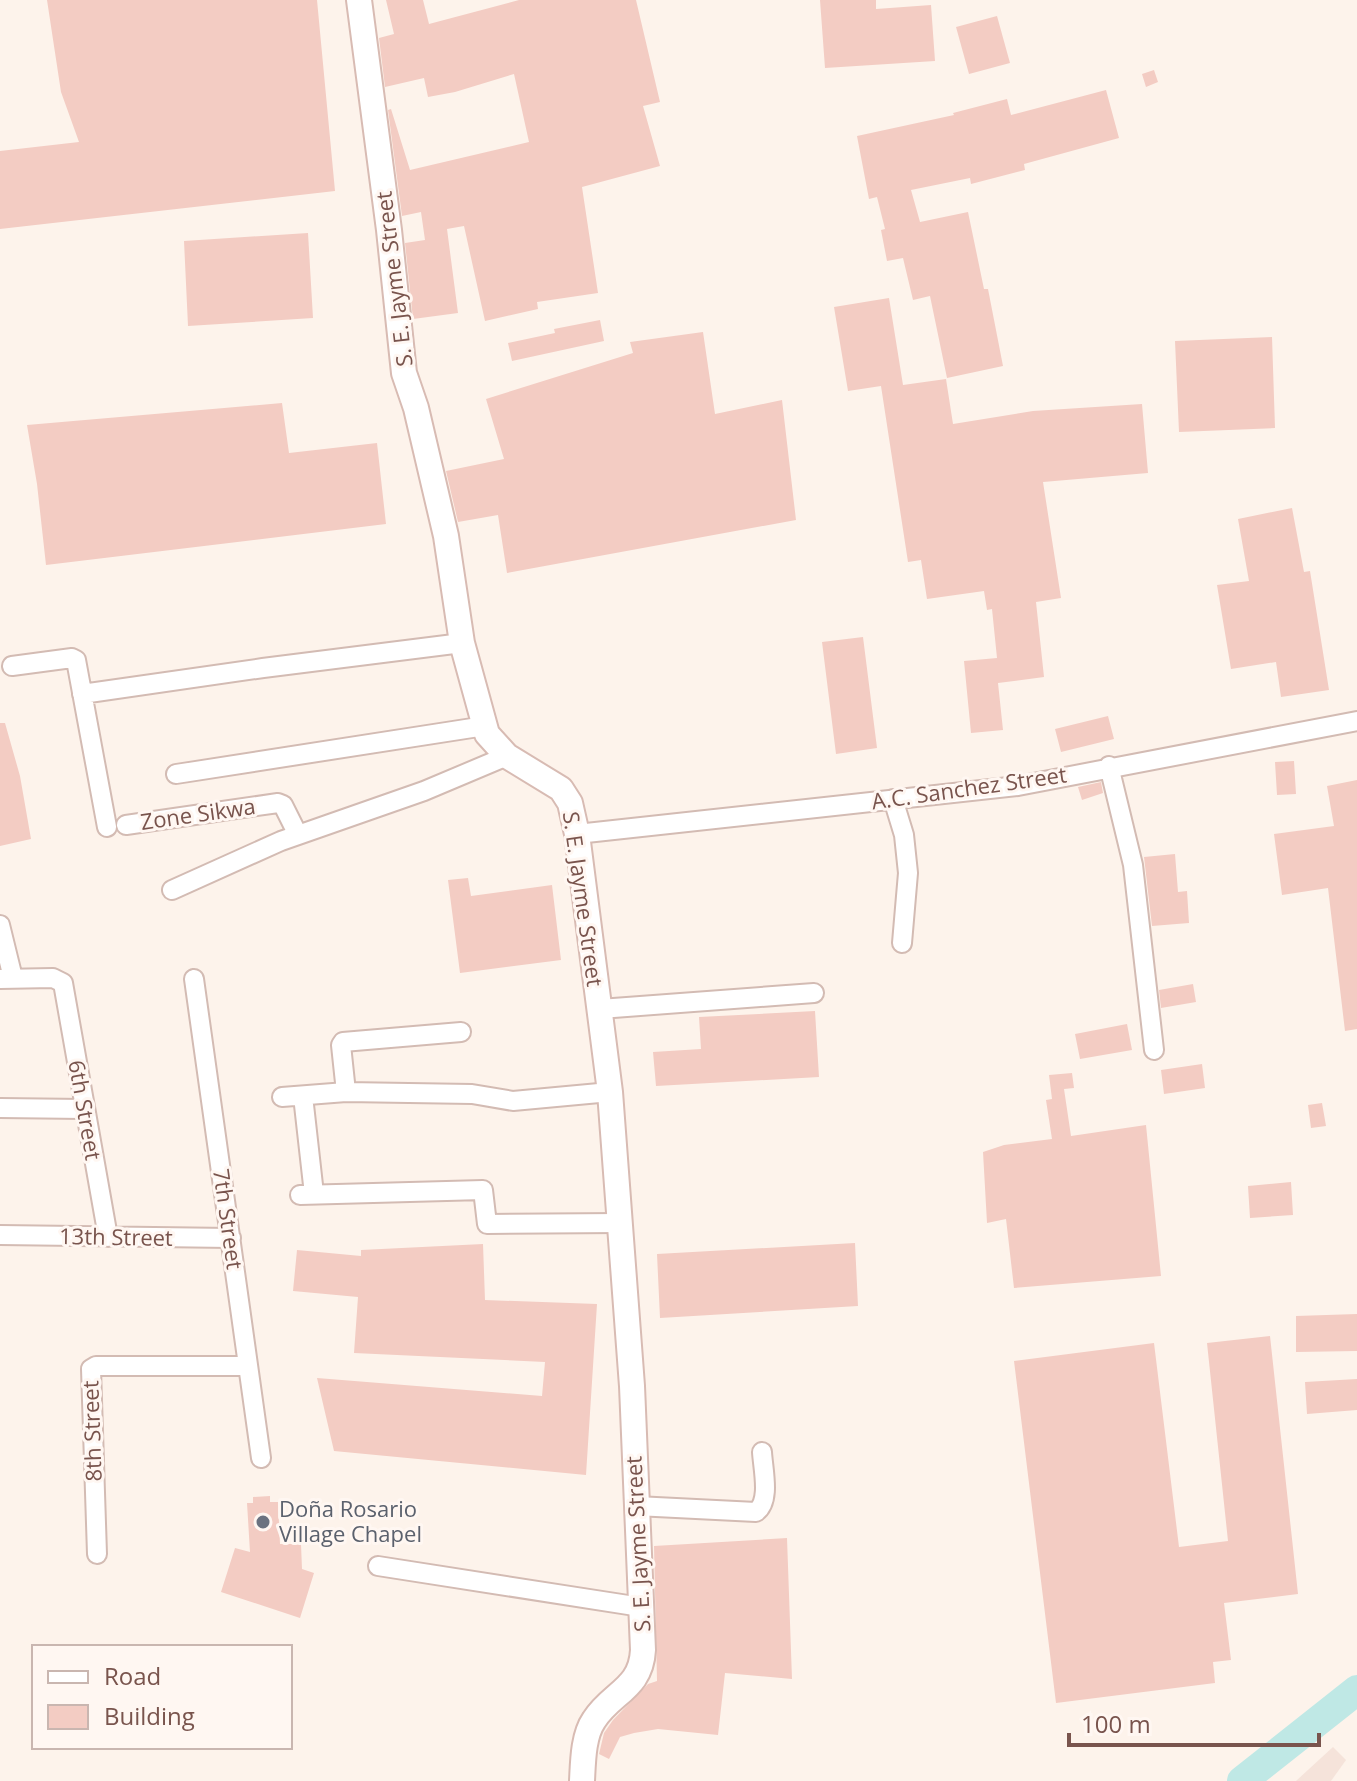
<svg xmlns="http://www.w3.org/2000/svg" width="1357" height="1781" viewBox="0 0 1357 1781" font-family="'Open Sans',sans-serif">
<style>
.residential{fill:#f5e3da}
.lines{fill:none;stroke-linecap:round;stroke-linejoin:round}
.river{stroke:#bfe8e5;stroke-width:30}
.building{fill:#f3ccc3}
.street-casing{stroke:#d3bbb3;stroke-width:22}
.secondary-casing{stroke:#d8bbb3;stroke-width:28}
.street{stroke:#fff;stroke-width:18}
.secondary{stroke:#fff;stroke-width:24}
.worship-dot{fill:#6b7280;stroke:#fff7f2;stroke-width:3}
.labels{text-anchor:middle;stroke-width:6;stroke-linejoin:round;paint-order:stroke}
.street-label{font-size:22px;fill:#79544d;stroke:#fff7f2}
.worship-label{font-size:22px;fill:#5b616d;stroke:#fff7f2;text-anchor:start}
</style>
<rect width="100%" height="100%" fill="#fdf3eb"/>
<path class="residential" d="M1333,1747L1346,1760L1331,1781H1296Z"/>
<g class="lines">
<path class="river" d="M1242,1781L1357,1690"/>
</g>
<path class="building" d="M47,0H317L335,191L0,229V151L79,142L61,92Z
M386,0H423L429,24L519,0H636L660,102L643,106L660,166L582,187L598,293L537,302L538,309L485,321L464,226L447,229L458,313L413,319L405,243L425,240L421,212L402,216L388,110L391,109L410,170L529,142L514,74L455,92L428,97L424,78L385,87L379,38L394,34Z
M820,0H876V9L931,5L935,61L825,68Z
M997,16L1010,63L969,74L956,27Z
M1154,70L1158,82L1146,87L1142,74Z
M1106,90L1119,138L1024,164L1025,170L971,184L970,178L911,190L920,222L968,212L984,289H988L1003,366L947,378L930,296L913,300L903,258L887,261L881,230L885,229L877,197L869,199L857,136L954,115L953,113L1007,99L1011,115Z
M308,233L313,318L188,326L184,241Z
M889,298L903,385L946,379L953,424L1033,411L1142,404L1148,473L1043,482L1061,598L1036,602L1044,677L998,683L1003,730L971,733L964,661L997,658L992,609L987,610L984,591L927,599L921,560L908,562L881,386L848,391L834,307Z
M600,320L604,341L512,361L508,343L555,333L554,329Z
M703,332L715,414L782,400L796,520L507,573L498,515L458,522L446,471L504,459L486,399L633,353L630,342Z
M1272,337L1275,428L1179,432L1175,341Z
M282,403L289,453L377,443L386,524L46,565L37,484L27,425Z
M1292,508L1304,572L1310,571L1329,690L1281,697L1276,662L1231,669L1217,585L1249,581L1238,519Z
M863,637L877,748L836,754L822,642Z
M1108,716L1114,739L1061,752L1055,729Z
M0,723H5L20,776L31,839L0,846Z
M1294,761L1296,794L1277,795L1275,762Z
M1357,780V1029L1345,1031L1328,888L1282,895L1274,834L1334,826L1327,786Z
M1101,782L1103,793L1082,800L1078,787Z
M1175,854L1178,892L1187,891L1189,923L1152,926L1144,857Z
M468,878L471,896L552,885L561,960L460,973L448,880Z
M1193,984L1196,1002L1161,1008L1159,990Z
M815,1011L819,1077L656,1086L653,1052L701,1049L699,1017Z
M1127,1024L1132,1050L1080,1059L1075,1034Z
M1202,1064L1205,1088L1164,1094L1161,1070Z
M1072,1073L1074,1088L1064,1089L1071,1136L1146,1125L1161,1276L1014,1288L1006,1219L987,1223L983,1152L1004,1145L1052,1139L1046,1100L1052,1099L1049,1075Z
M1322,1103L1326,1126L1311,1128L1308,1105Z
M1291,1182L1293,1215L1250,1218L1248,1186Z
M855,1243L858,1306L660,1318L657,1254Z
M483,1244L485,1300L597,1304L586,1475L334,1451L317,1378L542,1396L545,1362L354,1353L358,1297L293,1291L297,1250L361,1256V1250Z
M1357,1314V1351L1296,1352V1316Z
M1270,1336L1298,1594L1224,1603L1231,1660L1213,1662L1215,1683L1056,1703L1014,1361L1154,1343L1179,1547L1228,1541L1207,1343Z
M1357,1379V1410L1307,1414L1305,1382Z
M270,1496V1502H278L280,1544H301L302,1569L314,1573L300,1618L221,1592L235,1548L250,1552L247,1503H253V1497Z
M787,1538L792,1679L725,1673L718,1735L658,1729L634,1733L620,1737L609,1759L599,1754L604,1733L613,1720L648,1684L657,1681L654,1546Z"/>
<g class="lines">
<defs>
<path id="street" d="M12,666L72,658L76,660L107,827
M82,694L263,668L462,643
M1109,766L1133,865L1154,1050
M176,774L485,726
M893,799L904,835L908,873L902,943
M126,825L278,803L283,805L298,835
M577,834L1018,786L1357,721
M172,890L281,841L424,791L507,756
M0,925L13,978
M0,979L53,978L63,983L108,1237
M194,979L261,1458
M600,1009L814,993
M346,1092L341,1045L343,1042L461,1032
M303,1096L314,1194
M282,1097L346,1092L472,1094L513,1101L610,1092
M0,1108L84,1109
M300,1195L483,1190L487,1224L621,1223
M0,1235L231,1238
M636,1506L756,1512C771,1501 763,1470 762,1452
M97,1554L91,1369L96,1366H247
M378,1566L641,1607"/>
<path id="secondary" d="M359,0L389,230L404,373L416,408L446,536L462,643L487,734L507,756L561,789L570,803L577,834L610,1092L632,1386L643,1650C641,1689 612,1692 594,1720C583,1736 583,1762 582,1781"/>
</defs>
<use href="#street" class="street-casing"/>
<use href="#secondary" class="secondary-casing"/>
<use href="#street" class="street"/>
<use href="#secondary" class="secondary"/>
</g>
<circle class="worship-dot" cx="263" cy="1522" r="8"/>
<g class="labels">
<g class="street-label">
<text transform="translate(394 279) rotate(-97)" y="8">S. E. Jayme Street</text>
<text transform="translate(969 788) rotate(-8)" y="8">A.C. Sanchez Street</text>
<text transform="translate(198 814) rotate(-8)" y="8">Zone Sikwa</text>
<text transform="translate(583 899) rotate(82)" y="8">S. E. Jayme Street</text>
<text transform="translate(85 1110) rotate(80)" y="8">6th Street</text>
<text transform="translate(228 1219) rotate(82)" y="8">7th Street</text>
<text transform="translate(116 1237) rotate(1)" y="8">13th Street</text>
<text transform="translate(92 1431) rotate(-92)" y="8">8th Street</text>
<text transform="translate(638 1544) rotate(-93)" y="8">S. E. Jayme Street</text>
</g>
<g class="worship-label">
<text x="279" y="1517">Doña Rosario<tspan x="279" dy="25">Village Chapel</tspan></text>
</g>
</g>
<rect x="32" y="1645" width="260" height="104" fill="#fff7f2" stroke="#c9b6b0" stroke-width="2"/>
<rect x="48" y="1671" width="40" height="12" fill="#ffffff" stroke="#c9b6b0" stroke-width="2"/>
<text x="104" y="1685" font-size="24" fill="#79544d">Road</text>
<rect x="48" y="1705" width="40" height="24" fill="#f3ccc3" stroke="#c9b6b0" stroke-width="2"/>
<text x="104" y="1725" font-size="24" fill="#79544d">Building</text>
<path d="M1069 1733v12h250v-12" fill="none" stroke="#79544d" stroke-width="4"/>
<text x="1081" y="1733" font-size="24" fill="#79544d" stroke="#fff7f2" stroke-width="6" paint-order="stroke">100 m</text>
</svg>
